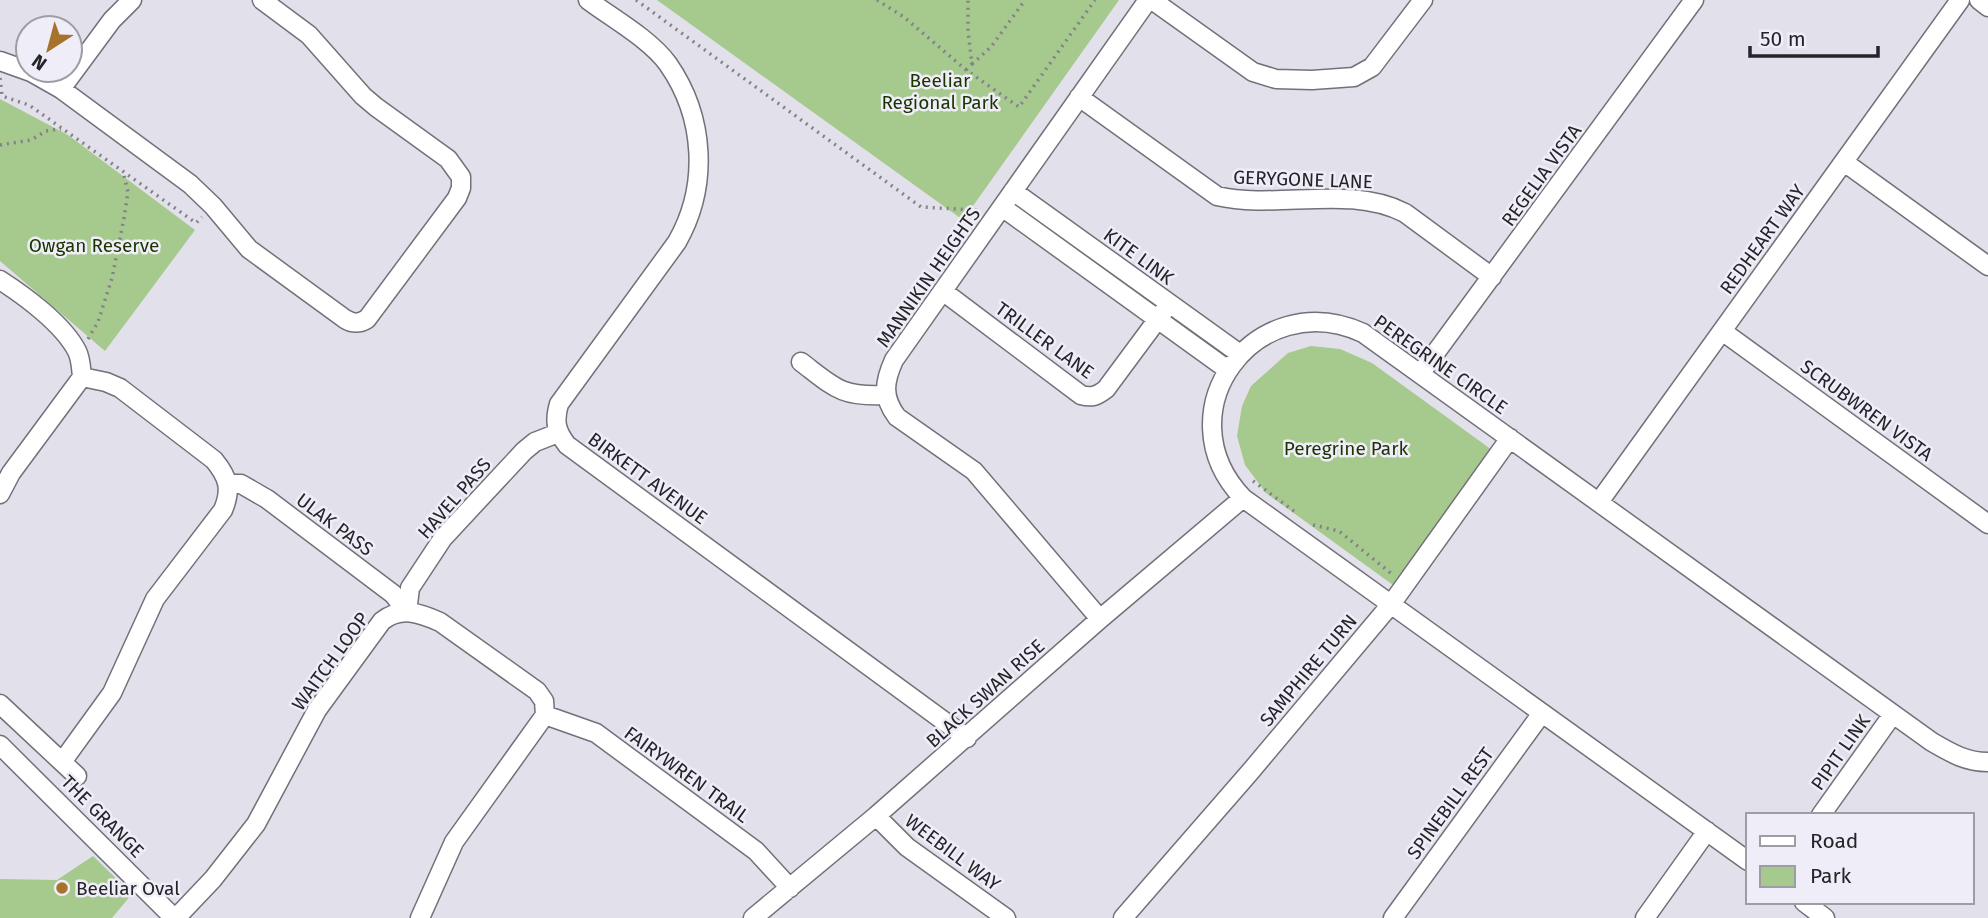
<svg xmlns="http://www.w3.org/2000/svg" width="1988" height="918" viewBox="0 0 1988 918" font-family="'Fira Sans',sans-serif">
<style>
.green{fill:#a6c98e}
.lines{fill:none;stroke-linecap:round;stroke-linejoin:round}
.minor-casing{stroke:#727079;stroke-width:21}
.path{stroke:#848289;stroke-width:3.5;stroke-dasharray:2 5;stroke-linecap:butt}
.minor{stroke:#fff;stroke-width:18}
.poi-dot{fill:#a7722c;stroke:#efedf7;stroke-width:2.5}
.labels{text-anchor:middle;stroke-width:5;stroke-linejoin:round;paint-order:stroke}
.park-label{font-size:19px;fill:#1a3400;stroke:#efedf7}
.street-label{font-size:19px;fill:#252428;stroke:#efedf7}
.poi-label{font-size:19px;fill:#252428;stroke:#efedf7;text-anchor:start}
</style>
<rect width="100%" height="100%" fill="#e2e0ea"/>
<path class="green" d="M657,0H1119L963,220Z
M0,99L68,135L195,230L105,351L0,261Z
M1311,346L1340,349L1372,363L1492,450L1393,585L1266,493L1245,465L1237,436L1242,406L1251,386L1288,353Z
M93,856L132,894L112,918H0V879L57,880Z"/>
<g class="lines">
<defs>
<path id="minor" d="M588,0C612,18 650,39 668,64C705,117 709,186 677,242L559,404C554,421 556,431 567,445L967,738
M1152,0L1253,72L1276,79L1312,80L1354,77L1372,67L1423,0
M1979,0L1988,7
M0,61L31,72L61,89L190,184L213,206L249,249L345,319C353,324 359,324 367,319L457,198L461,188V177L448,159L376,107L363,96L309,35L262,0
M61,89L112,20L132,0
M1079,97L1217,196C1278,210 1348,184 1405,213L1492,277
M1844,162L1988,266
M1013,191L1240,354
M1002,207L1228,370
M0,280C25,296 63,324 77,351C81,359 81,368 82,377L106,382L120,388L214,460C228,477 232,489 223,510L155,599L112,693L62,762L0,704
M944,292L1081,395C1092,398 1097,396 1106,389L1169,304
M1722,331L1988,524
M801,362C835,388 841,397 885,395
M1420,374L1694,0
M229,484H241L267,499L393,594L407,612
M0,494L11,473L82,377
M1599,502L1960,0
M407,612L410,588L443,538L524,451L535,442L558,433
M1100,619L974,471L897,417C882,397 884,382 894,360L1148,0
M545,715L596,733L756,851L790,888
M0,745L174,918
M62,762L77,776
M1821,815L1893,714
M876,816L907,847L1006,918
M1748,861L1243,498C1161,412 1256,284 1363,333L1932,742C1951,753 1966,762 1988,762
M1804,902L1825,918
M176,918L213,879L256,824L317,710L382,621C401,606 420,613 440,622L537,691L544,701L545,715L454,842L420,918
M753,918L876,816L1100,619L1243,498
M1123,918L1250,772L1392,603L1510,438
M1393,918L1542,713
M1645,918L1707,831"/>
</defs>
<use href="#minor" class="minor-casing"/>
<path class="path" d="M636,0L921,207L976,210L979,212
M877,0L904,17L966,70L1019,107L1095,0
M972,64L991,47L1025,0
M966,70L972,64L968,31V0
M0,78L2,96L29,105L196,223L202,217
M0,145L31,140L46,131L61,129
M88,339L98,322L112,278L124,218L128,192L123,171
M1253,481L1298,514
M1313,525L1339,531L1393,575"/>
<use href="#minor" class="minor"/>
</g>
<circle class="poi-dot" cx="62" cy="888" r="7"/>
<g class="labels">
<g class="park-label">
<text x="940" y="87">Beeliar<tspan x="940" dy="22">Regional Park</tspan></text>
<text x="94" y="252">Owgan Reserve</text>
<text x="1346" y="455">Peregrine Park</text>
</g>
<g class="street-label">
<text transform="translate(1541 175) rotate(-54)" y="7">REGELIA VISTA</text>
<text transform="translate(1303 179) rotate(2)" y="7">GERYGONE LANE</text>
<text transform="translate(1762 239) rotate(-54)" y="7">REDHEART WAY</text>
<text transform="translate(1139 256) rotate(36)" y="7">KITE LINK</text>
<text transform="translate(928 277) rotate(-55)" y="7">MANNIKIN HEIGHTS</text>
<text transform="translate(1045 340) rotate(36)" y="7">TRILLER LANE</text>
<text transform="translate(1441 364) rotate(35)" y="7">PEREGRINE CIRCLE</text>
<text transform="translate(1867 410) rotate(36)" y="7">SCRUBWREN VISTA</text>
<text transform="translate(648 478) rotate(36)" y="7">BIRKETT AVENUE</text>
<text transform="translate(454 498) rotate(-49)" y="7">HAVEL PASS</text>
<text transform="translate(335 524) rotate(37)" y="7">ULAK PASS</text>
<text transform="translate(330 661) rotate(-54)" y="7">WAITCH LOOP</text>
<text transform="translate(1308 670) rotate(-50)" y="7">SAMPHIRE TURN</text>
<text transform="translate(985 693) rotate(-42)" y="7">BLACK SWAN RISE</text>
<text transform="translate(1840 752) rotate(-55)" y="7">PIPIT LINK</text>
<text transform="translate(687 774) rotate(36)" y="7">FAIRYWREN TRAIL</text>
<text transform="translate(1450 803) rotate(-54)" y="7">SPINEBILL REST</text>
<text transform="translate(103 816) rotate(45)" y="7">THE GRANGE</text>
<text transform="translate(953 852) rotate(37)" y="7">WEEBILL WAY</text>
</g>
<g class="poi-label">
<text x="76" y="895">Beeliar Oval</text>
</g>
</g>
<rect x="1746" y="813" width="228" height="91" fill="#efedf7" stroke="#9e9da4" stroke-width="2"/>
<rect x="1760" y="836" width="35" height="10" fill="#ffffff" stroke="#9e9da4" stroke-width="2"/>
<text x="1810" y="848" font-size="21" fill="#252428">Road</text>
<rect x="1760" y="866" width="35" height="21" fill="#a6c98e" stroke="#9e9da4" stroke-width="2"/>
<text x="1810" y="883" font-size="21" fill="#252428">Park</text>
<g transform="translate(49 49) rotate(216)"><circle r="33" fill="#efedf7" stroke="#9e9da4" stroke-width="2"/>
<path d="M0-5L12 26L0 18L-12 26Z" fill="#a7722c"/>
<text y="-10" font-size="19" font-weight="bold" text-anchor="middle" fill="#252428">N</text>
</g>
<path d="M1750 46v10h128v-10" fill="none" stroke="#252428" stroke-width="3.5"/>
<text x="1760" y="46" font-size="21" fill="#252428" stroke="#efedf7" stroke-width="5" paint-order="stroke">50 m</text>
</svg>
